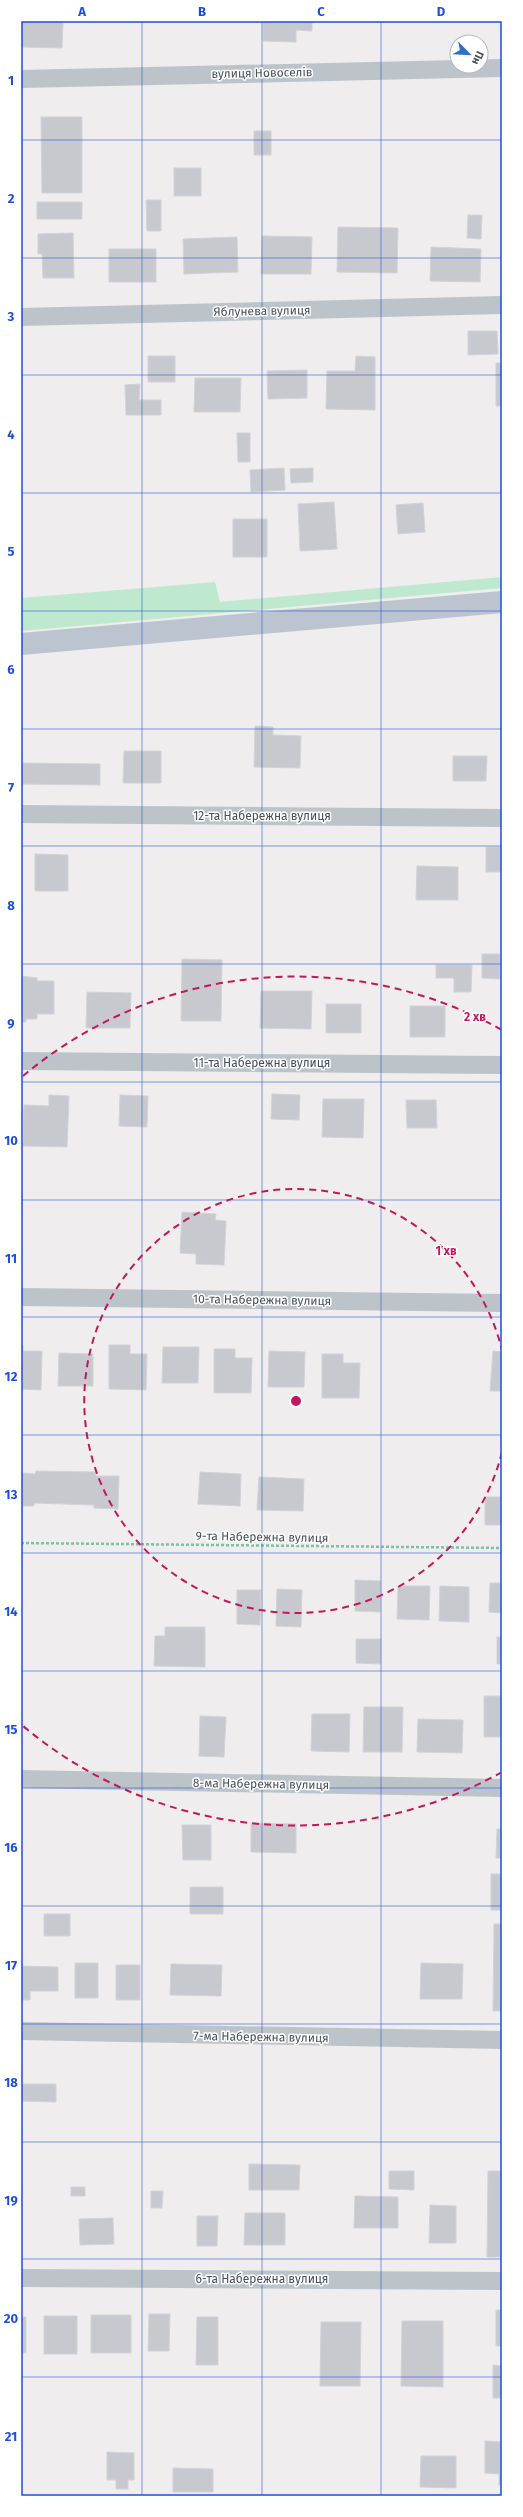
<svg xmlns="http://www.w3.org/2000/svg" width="523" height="2517" viewBox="0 0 523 2517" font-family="'Fira Sans',sans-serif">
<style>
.green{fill:#bfe9cf}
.building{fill:#c7c9cf;stroke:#d1d3d8}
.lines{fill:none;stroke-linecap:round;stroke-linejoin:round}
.path{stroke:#7bc39f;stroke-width:2.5;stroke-dasharray:3 2;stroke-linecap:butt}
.street{stroke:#bcc4ca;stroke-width:18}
.secondary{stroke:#bcc5cf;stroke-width:22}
.grid{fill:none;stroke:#1d4ed8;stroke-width:1;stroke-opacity:0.55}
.ring{fill:none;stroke:#c2185b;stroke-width:2;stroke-dasharray:7 5}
.labels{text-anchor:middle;stroke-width:3;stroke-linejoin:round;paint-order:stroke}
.street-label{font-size:12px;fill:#475058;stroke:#fff}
.centre{fill:#c2185b;stroke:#fff;stroke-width:2}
.ring-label{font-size:12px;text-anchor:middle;font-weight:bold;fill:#c2185b;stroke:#fff;stroke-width:3;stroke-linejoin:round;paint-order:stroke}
.neatline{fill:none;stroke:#1d4ed8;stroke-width:1.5}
.grid-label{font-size:13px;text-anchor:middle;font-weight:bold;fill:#1d4ed8}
</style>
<rect width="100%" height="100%" fill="#efeded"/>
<path class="green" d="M502,577V588L21,631V598L215,582L220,602Z"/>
<path class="building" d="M263,21H312V31L296,30V42L263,41Z
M21,22H63L62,48L21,47Z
M41,117H82V193H42Z
M254,131H271V155H254Z
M174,168H201V196H174Z
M146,200H161V231H147Z
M37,202H82V219H37Z
M468,215H482L481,239L467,238Z
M338,227L398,228L397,273L337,272Z
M73,233L74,278H43L42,254H38V234Z
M262,236L312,237L311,274H261Z
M237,237L238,272L184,274L183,239Z
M431,247L481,249L480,282L430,281Z
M109,249H156V282H109Z
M468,331H497L498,354L468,355Z
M148,356H175V382H148Z
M356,356L375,357V410L326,409L327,371H355Z
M496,363H502V406H496Z
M307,370V398L268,399L267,371Z
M195,378H241L240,412H194Z
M140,384L139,400H161V415H126L125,385Z
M237,433H250V462H238Z
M284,468L285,490L251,492L250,470Z
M313,468V482L291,483L290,469Z
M334,502L337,549L300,551L298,504Z
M423,503L425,532L398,534L396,505Z
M233,519H267V557H233Z
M255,726L273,727V735L301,736L300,768L254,767Z
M124,751H161V783H123Z
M453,756H487L486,781H453Z
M22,763L100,764V785L22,784Z
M486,847H502V872H486Z
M35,854L68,855V891H35Z
M417,866L458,867V900H416Z
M482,954H500V979L482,978Z
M182,959L222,960L221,1021H181Z
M436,965H472L471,992H454V978H436Z
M21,976L37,978V981H54V1014H37V1019H26V1022H21Z
M261,991H312L311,1029L260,1028Z
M87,992L131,993L130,1028H86Z
M326,1004H361V1033H326Z
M410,1006H445V1037H410Z
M272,1094L300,1095L299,1120L271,1119Z
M49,1095L69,1096L67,1147L23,1146L24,1105L49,1106Z
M120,1095L148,1096L147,1127L119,1126Z
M323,1099H364L363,1138L322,1137Z
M406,1100H436L437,1128H407Z
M182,1212L216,1214L215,1220L226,1221L224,1265L196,1264V1254L180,1253Z
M109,1345H130V1354H147L146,1390L109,1389Z
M21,1346H23V1351H42L41,1390L21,1389Z
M163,1347H199L198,1383H162Z
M214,1349H235V1358H252L251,1393H214Z
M269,1351L305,1352L304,1387H268Z
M493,1351L502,1352V1391H490Z
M59,1353L93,1354V1386H58Z
M322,1354H343V1363H360L359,1398H322Z
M36,1471L96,1472V1476H119L118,1509L94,1508V1505L34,1503V1506H21V1473L35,1474Z
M200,1472L241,1474L240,1506L198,1504Z
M259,1477L304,1479L303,1511L257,1510Z
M485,1497H502V1525H485Z
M355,1580L381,1581L380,1612L355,1611Z
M490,1583H502V1613L489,1612Z
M398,1586H430L429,1620L397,1619Z
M440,1586L469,1587V1622L439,1621Z
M277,1589L302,1590L301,1627L276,1626Z
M237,1590H261L260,1625L237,1624Z
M165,1627H205V1667L154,1666L155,1636H165Z
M497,1637H502V1664H497Z
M356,1639H381V1664L356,1663Z
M484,1696H502V1737H484Z
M364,1707H403L402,1752H363Z
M312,1714H350L349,1752L311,1751Z
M200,1716L226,1717L224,1757L199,1756Z
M418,1719L463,1720L462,1753L417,1752Z
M251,1823L296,1824V1853L251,1852Z
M182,1825H211V1860H183Z
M497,1829H502V1858H496Z
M491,1874H502V1910H491Z
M190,1887H223V1914H190Z
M44,1914H70V1936H44Z
M494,1924H502V2011H493Z
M75,1963H98V1998H75Z
M421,1963L463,1964L462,1999H420Z
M171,1964L222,1965L221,1996L170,1995Z
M116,1965H140V2000H116Z
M21,1966L58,1967V1991H30V2000H21Z
M21,2084H56V2102L21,2101Z
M249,2164L300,2165L299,2190H249Z
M389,2171H414V2190L389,2189Z
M488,2171H502V2257H487Z
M71,2187H85V2196H71Z
M151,2191H163L162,2208H151Z
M355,2196L398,2197V2228H354Z
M430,2205L456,2206V2243H429Z
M245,2213H285V2245H244Z
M197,2216H218L217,2246H197Z
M113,2218L114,2244L80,2245L79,2219Z
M496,2310H502V2346H496Z
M149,2314H170L169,2351H148Z
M91,2315H131V2353H91Z
M44,2316H77V2354H44Z
M21,2317H26V2353H21Z
M197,2317H218V2365H196Z
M402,2321H443V2387L401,2386Z
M321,2322H361L360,2386H320Z
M493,2365L502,2366V2398H493Z
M485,2441L502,2442V2485H499V2474L485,2473Z
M107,2452L134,2453V2480H128V2489H116V2480H107Z
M421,2456H456V2488L420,2487Z
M173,2468L213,2469V2492H173Z"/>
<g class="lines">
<path class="path" d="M21,1543L502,1548"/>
<path class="street" d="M21,79L502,68
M21,317L502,305
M21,814L502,818
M21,1061L502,1065
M21,1297L502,1303
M21,1779L502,1788
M21,2031L502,2040
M21,2278L502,2281"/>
<path class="secondary" d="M21,644L502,602"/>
</g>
<path class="grid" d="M142,21V2496M262,21V2496M381,21V2496M21,140H502M21,258H502M21,375H502M21,493H502M21,611H502M21,729H502M21,846H502M21,964H502M21,1082H502M21,1200H502M21,1317H502M21,1435H502M21,1553H502M21,1671H502M21,1788H502M21,1906H502M21,2024H502M21,2142H502M21,2259H502M21,2377H502"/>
<g class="ring">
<path d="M502 1452A212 212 0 1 1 502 1350"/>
<path d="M502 1772A424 424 0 0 1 23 1726M23 1076A424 424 0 0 1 502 1030"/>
</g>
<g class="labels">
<g class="street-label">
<text transform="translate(262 73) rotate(-1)" y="4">вулиця Новоселів</text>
<text transform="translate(262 311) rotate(-1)" y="4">Яблунева вулиця</text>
<text x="262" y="820">12-та Набережна вулиця</text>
<text x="262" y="1067">11-та Набережна вулиця</text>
<text transform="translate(262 1300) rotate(1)" y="4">10-та Набережна вулиця</text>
<text transform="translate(262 1537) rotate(1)" y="4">9-та Набережна вулиця</text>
<text transform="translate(261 1784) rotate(1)" y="4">8-ма Набережна вулиця</text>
<text transform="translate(261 2037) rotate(1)" y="4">7-ма Набережна вулиця</text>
<text x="262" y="2283">6-та Набережна вулиця</text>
</g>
</g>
<circle cx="296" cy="1401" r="6" class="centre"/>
<g class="ring-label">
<text x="475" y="1021">2 хв</text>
<text x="446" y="1255">1 хв</text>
</g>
<rect width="523" height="2517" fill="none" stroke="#ffffff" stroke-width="44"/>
<g transform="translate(469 54) rotate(114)"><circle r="19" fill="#ffffff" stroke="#b5b9bc"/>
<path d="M0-3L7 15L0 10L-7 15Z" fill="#2c70ca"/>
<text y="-6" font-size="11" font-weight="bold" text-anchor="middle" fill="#475058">Пн</text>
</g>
<rect x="22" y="22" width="479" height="2473" class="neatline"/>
<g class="grid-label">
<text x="82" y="16">A</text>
<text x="202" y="16">B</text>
<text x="321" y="16">C</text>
<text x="441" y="16">D</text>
<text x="11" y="85">1</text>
<text x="11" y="203">2</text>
<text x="11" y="321">3</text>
<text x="11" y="439">4</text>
<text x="11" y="556">5</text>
<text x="11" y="674">6</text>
<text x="11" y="792">7</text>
<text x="11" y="910">8</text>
<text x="11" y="1028">9</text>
<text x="11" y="1145">10</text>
<text x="11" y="1263">11</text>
<text x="11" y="1381">12</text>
<text x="11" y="1499">13</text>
<text x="11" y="1616">14</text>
<text x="11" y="1734">15</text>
<text x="11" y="1852">16</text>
<text x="11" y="1970">17</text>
<text x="11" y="2087">18</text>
<text x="11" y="2205">19</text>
<text x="11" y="2323">20</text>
<text x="11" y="2441">21</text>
</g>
</svg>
